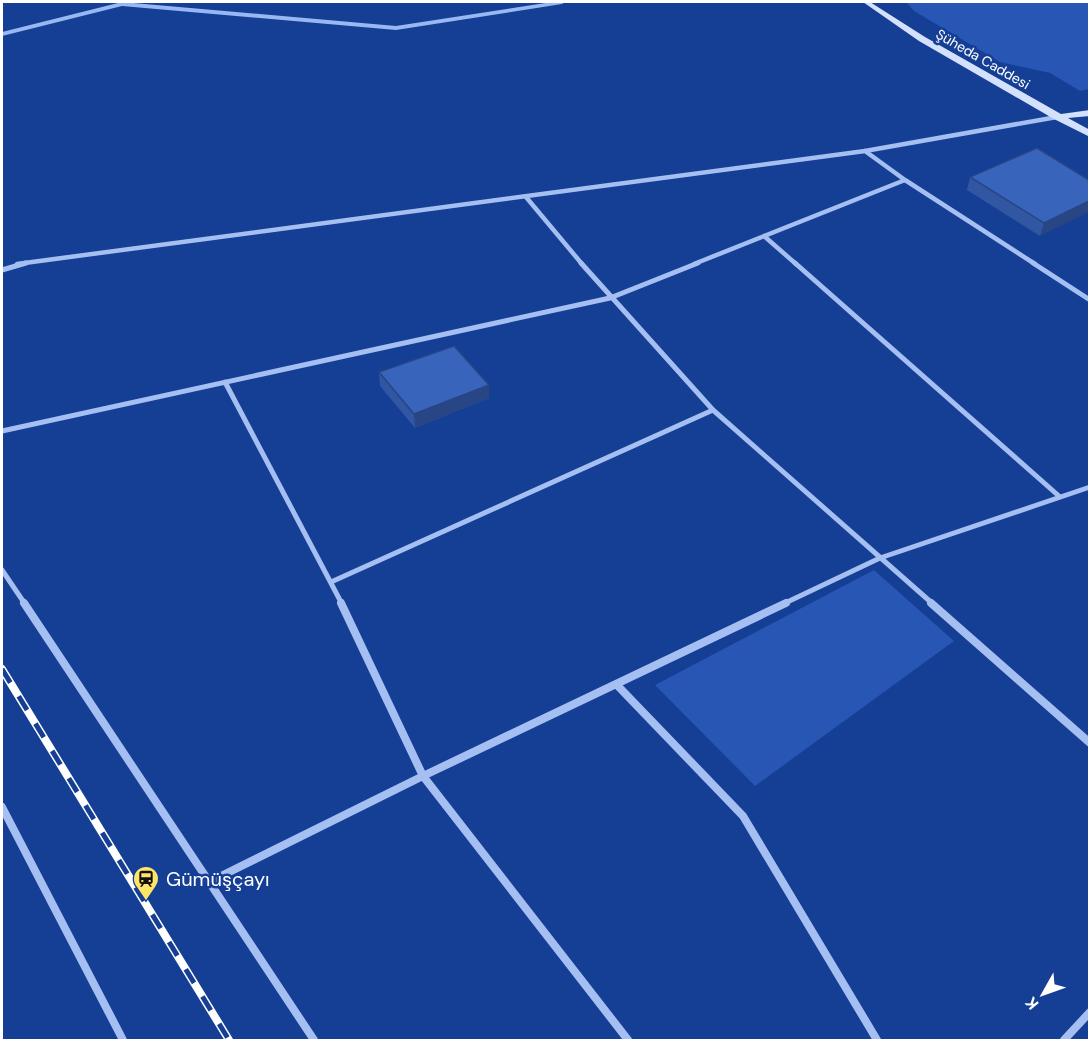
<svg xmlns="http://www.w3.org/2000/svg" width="1091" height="1042" viewBox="0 0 1091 1042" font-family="'DM Sans',sans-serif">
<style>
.green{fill:#2856b4}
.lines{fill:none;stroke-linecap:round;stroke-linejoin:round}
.stream{fill:#98b8f4;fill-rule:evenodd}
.street-far2{stroke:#a5bff2;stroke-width:4.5}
.street-far1{stroke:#a5bff2;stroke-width:5}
.street{stroke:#a5bff2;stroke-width:8}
.secondary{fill:#d4e1fc;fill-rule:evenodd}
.rail-casing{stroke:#fff;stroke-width:8}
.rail{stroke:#153e95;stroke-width:5;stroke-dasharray:16;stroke-linecap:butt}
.wall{fill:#3156a2}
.shaded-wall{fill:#284684}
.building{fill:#3964bc;stroke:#284684;stroke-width:1.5}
.labels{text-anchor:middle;stroke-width:5;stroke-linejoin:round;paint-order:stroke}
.far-street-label{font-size:14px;fill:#fff;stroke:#153e95}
.near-poi-label{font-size:20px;fill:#fff;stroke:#153e95;text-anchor:start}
</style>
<rect width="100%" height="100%" fill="#153e95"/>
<path class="green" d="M906,2H1089V89L1080,91L1050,73L1000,62L914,11Z
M874,570L954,641L755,786L655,685Z"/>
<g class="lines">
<path class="stream" d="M122,2L396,26L552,2H565L562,4L396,30L122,6L2,36V32Z"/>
<path class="street-far2" d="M865,151L905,180L1035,264
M526,197L582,264
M764,236L796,264
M17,264L865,151L1057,117
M694,264L905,180"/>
<path class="street-far1" d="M581,263L713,410L933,604
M795,263L1060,497
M1033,263L1090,300
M2,270L26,263
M225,382L342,604
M2,431L610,298L698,263
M2,570L25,604
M331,582L713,410
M783,604L880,558L1090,487"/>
<path class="street" d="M24,603L314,1040
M341,603L423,776L628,1040
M931,603L1090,743
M616,684L743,816L877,1040
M2,807L123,1040
M209,882L423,776L786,603
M1064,1040L1090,1012"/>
<path class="secondary" d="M863,2H870L925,37L1061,114L1090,110V116L1068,118L1090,130V137L1054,119L919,41Z"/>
<defs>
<path id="rail" d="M2,669L229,1040"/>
</defs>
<use href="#rail" class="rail-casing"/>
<use href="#rail" class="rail"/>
</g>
<path class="wall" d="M970,177L1089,180L1040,236L967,190Z
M379,372L489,385V398L415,428L380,386Z"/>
<path class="shaded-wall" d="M1089,201V212L1040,236L1044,223Z
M489,385V398L415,428L414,414Z"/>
<path class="building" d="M1037,148L1089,180V201L1044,223L970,177Z
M454,346L489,385L414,414L379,372Z"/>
<defs>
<symbol id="station-pin" viewBox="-11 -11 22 30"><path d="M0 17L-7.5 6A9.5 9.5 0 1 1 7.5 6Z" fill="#ffe566" stroke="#153e95"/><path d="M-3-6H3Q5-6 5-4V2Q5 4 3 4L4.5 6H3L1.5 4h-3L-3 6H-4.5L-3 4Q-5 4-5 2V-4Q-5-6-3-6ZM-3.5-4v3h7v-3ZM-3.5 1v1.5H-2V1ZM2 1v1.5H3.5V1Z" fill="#111"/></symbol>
</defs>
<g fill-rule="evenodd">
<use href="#station-pin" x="131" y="864" width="30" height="40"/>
</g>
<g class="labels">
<g class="far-street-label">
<text transform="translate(983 59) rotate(30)" y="5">Şüheda Caddesi</text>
</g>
<g class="near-poi-label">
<text x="166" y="886">Gümüşçayı</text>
</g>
</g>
<rect width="1091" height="1042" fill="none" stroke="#ffffff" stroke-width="6"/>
<g transform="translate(1043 994) rotate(230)" stroke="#153e95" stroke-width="4.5" paint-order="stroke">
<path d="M0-4.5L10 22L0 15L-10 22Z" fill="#ffffff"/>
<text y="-9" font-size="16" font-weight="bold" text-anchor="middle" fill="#ffffff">K</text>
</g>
</svg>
